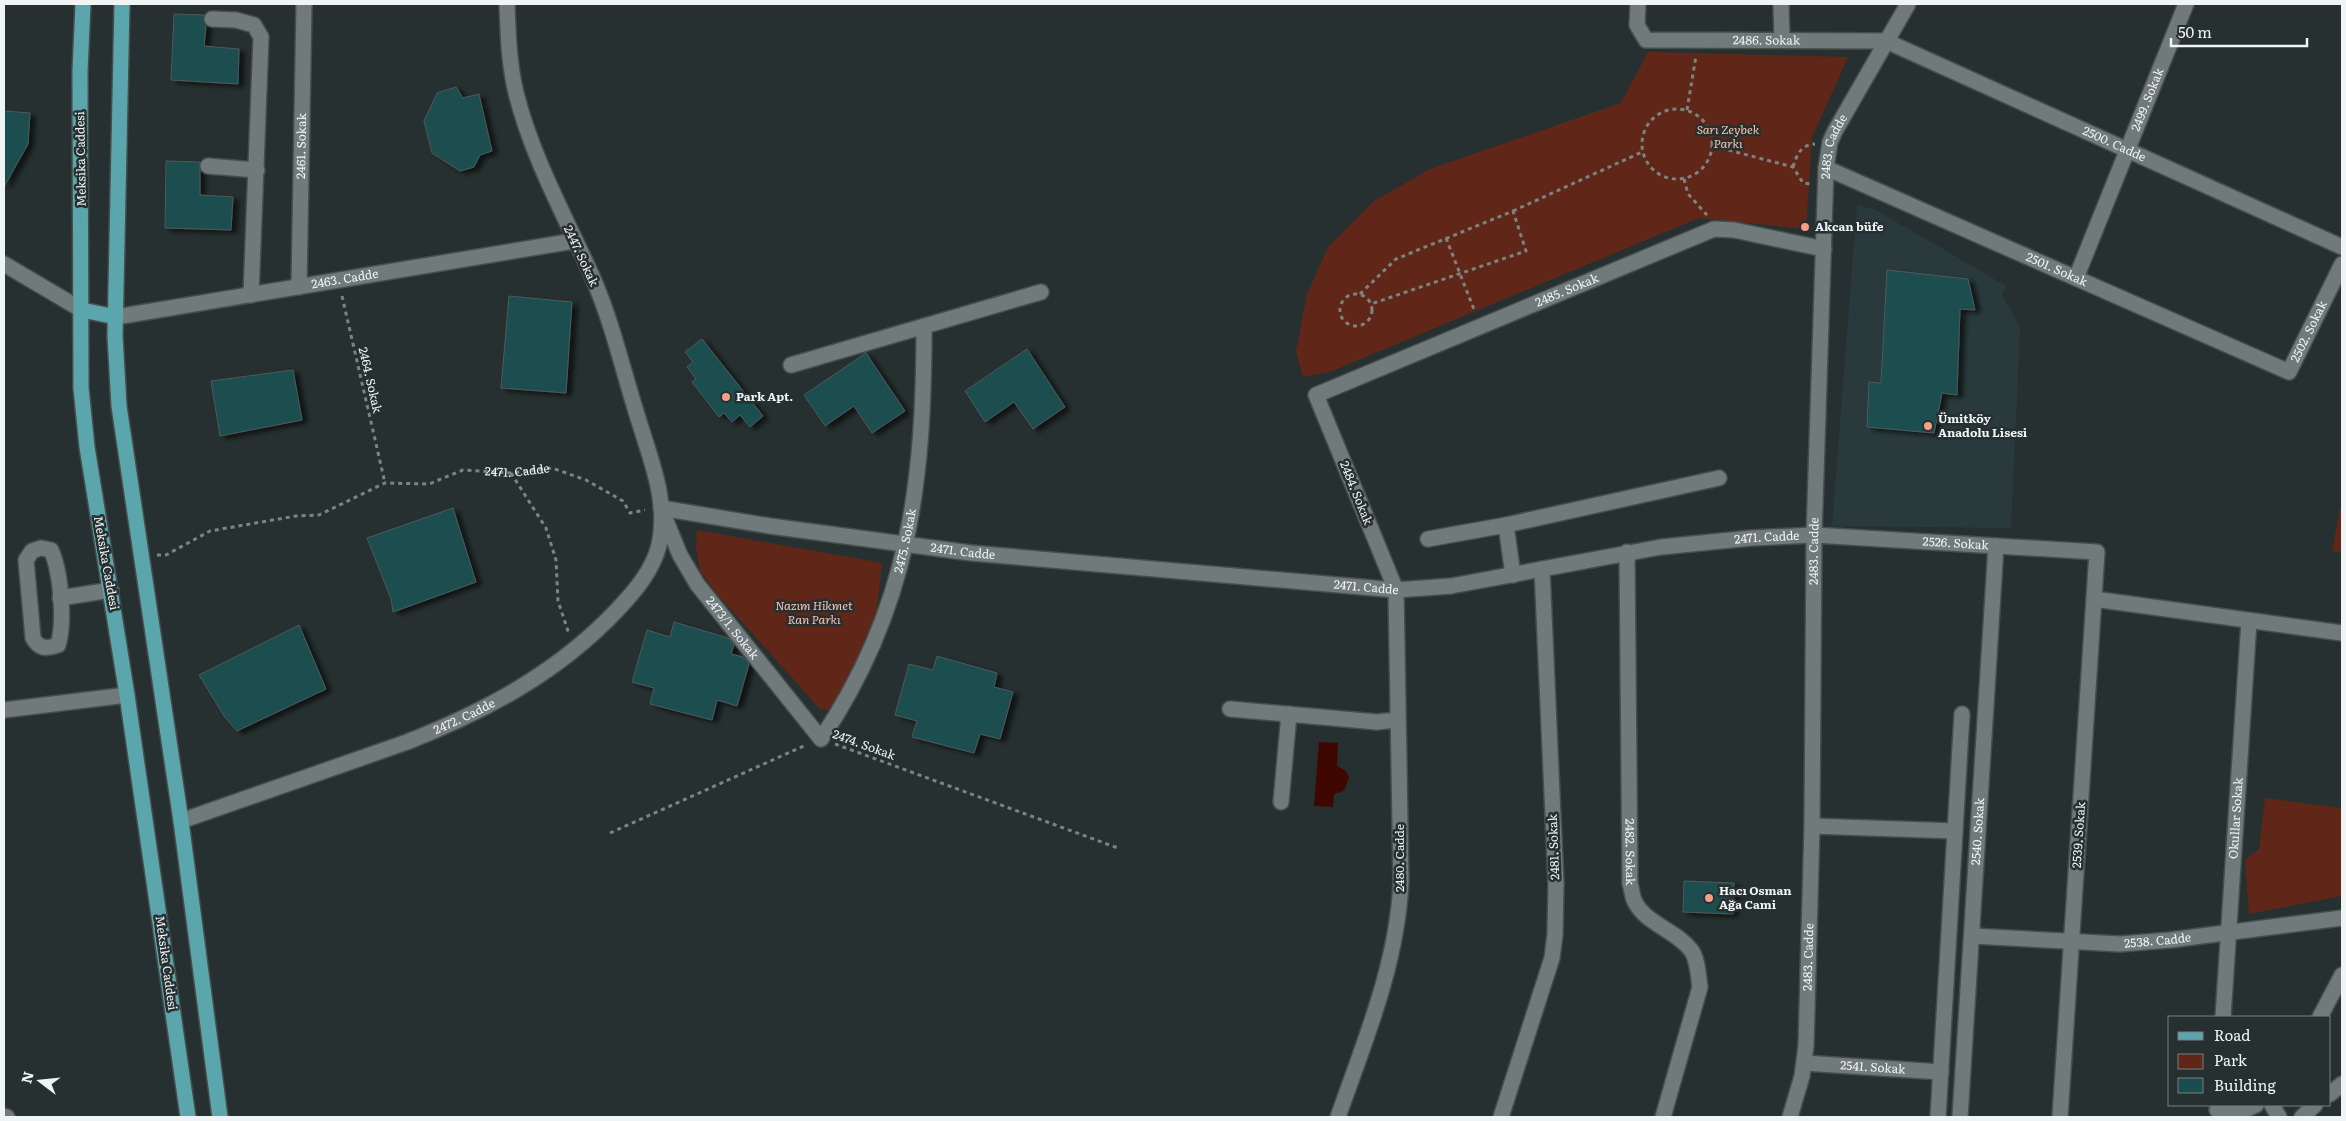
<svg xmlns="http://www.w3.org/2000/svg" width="2346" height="1121" viewBox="0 0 2346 1121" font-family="Literata,serif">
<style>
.built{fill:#2a3a3c}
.green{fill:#602718}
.water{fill:#3f0700}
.building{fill:#1a4d50;stroke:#50595a;filter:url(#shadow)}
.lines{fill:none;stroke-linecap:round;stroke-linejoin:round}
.minor-casing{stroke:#464d4d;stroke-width:18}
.major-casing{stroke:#464d4d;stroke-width:18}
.path{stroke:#7c8383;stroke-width:3;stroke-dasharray:4 4;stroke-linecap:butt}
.minor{stroke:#707a7b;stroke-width:15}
.major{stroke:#5aa6ac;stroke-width:15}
.poi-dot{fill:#f49e87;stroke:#273030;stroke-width:2}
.labels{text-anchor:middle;stroke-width:5;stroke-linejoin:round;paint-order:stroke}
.street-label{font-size:12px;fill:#eff4f5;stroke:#273030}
.park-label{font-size:12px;font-style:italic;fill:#fdc2b2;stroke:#273030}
.poi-label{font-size:12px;font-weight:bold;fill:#eff4f5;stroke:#273030;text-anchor:start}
</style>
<defs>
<filter id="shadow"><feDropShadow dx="5.5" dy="3" stdDeviation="2.5" flood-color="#0009"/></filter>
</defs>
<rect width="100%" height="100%" fill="#273030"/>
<path class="built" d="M1857,205L1874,209L2006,286L2002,294L2020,328L2011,528L1832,526Z"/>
<path class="green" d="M1648,52L1848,57L1812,137L1806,229L1699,218L1332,371L1303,377L1296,351L1307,294L1328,247L1374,201L1430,169L1621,103Z
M2340,508L2342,509V553L2332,551Z
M697,530L882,563C879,588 878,616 869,639C859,663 844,689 829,710L820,709L716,593L700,571L696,548Z
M2265,798L2342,808V896L2249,914L2245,860L2259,849Z"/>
<path class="water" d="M1319,742L1338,743L1337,766L1346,771L1349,778L1344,791L1334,794L1333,807L1314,806Z"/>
<path class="building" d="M174,14L204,15L206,26L204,46L239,49L238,84L171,80Z
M456,87L463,98L479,94L492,151L480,155L474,167L460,171L432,153L424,121L437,93Z
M4,111L30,113L28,144L4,187Z
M166,161L200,162V195L233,197L231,230L165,228Z
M1887,270L1968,279L1975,310L1960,309L1957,395L1942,393L1934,433L1867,427L1869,382L1881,383Z
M509,296L572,302L566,393L501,388Z
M702,339L763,416L750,427L740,415L732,422L724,413L719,417L692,382L696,379L687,367L693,362L685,352Z
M1027,349L1065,407L1033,429L1014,402L985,422L965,391Z
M866,353L905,411L872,433L854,406L825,426L804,395Z
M293,370L302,420L220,436L211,381Z
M453,508L476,582L393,612L391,599L367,538Z
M674,622L728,638L734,645L731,654L743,657L749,664L737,706L717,700L712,720L650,704L654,688L632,682L647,630L670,637Z
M299,625L326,689L237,731L224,716L199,675Z
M937,656L997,673L994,687L1013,692L1000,739L980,734L974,753L912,737L917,721L895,715L909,664L933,670Z
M1684,881L1734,883L1733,914L1683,912Z"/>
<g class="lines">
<defs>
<g id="minor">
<path id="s2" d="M1638,4L1637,25L1646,40L1886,41L2342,247"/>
<path d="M1781,4L1782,40"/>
<path d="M212,19L236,20L254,25L261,37L251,295"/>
<path d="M208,166L257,170"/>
<path id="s3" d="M1826,168L2289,372L2342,264"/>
<path d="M4,264L82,310"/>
<path id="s4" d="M2076,278L2186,4"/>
<path id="s5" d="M299,287L304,4"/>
<path id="s6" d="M116,317L574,241"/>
<path d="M791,365L1041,292"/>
<path id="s7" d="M661,508L770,526L971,553L1396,590L1451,586L1661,547L1751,538L1814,535L2097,552L2060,1117"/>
<path id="s8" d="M664,516L680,555L697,584L821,739C910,607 924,481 924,326"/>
<path d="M1506,525L1513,575"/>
<path d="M1428,539L1506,525L1719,478"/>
<path d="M41,548L51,550C61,572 65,622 58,645C46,649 39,649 33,638L26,560L32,551Z"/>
<path id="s9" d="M1627,552L1630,884C1632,889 1632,897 1635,902C1646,924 1676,930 1691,950C1698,959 1698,975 1700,987L1663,1117"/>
<path d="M60,598L111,590"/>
<path d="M2094,599L2342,633"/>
<path d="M1230,709L1377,722L1397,720"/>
<path d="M4,710L127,695"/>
<path d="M1281,802L1289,714"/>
<path id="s10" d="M181,821L407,742C486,711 559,672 618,609C635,591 653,570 659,545C669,502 650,458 638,418C623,371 612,321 592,276C565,216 532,157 516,93C509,64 508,34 507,4"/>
<path d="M1812,826L1955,831"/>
<path id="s11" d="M1972,936L2120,944L2170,940L2342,918"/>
<path id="s12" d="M2223,1017L2249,621"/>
<path d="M2320,1017L2342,975"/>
<path id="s13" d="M1804,1063L1941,1072"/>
<path d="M2330,1094L2342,1084"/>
<path d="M2272,1105L2279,1117"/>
<path d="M2217,1110H2245L2256,1105"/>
<path d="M4,1116L7,1117"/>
<path id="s14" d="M1338,1117C1365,1040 1397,965 1401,882L1396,590L1316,395L1714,229L1734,230L1824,249"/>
<path d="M1501,1117L1552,958L1555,934L1556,884L1542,569"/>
<path id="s15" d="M1790,1117L1802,1076L1806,1046L1812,826L1814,535L1826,168L1830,142L1835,131L1908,4"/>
<path d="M1938,1117L1962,714"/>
<path id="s16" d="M1960,1117L1996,546"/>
<path d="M2302,1117L2315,1105"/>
</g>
<path id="major" d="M83,4L80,71L81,388L87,447L127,695L188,1117
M122,4L115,336L119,406L181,821L220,1117
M82,310L116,317"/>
</defs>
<use href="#minor" class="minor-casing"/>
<use href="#major" class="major-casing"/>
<g class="path">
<circle cx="1677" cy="144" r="35"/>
<path d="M1687,110L1696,56"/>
<path d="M1713,146L1793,167L1803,183L1810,184"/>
<path d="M1793,167C1797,154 1801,145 1815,144"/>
<path d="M1684,179L1688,194L1707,215"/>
<path d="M1513,211L1642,152"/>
<path d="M1446,238L1475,312"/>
<circle cx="1356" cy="310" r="16"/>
<path d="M1360,294L1396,259L1513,211L1526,251L1371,304"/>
<path d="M342,296L385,483"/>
<path d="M511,473L546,528L556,560L558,601L569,634"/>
<path id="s1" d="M157,555H166L210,531L296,516L319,515L385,483L429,484L463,470L511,473L552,468L586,480L623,501L630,513L645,510"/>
<path d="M835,744L1118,848"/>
<path d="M610,833L806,745"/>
</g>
<use href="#minor" class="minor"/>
<use href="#major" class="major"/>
</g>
<g class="poi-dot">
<circle cx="1805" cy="227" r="5"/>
<circle cx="726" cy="397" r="5"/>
<circle cx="1928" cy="426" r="5"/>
<circle cx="1709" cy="898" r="5"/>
</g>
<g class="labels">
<g class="street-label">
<text dy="4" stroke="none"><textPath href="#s2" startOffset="159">2486. Sokak</textPath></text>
<text dy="4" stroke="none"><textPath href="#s4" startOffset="192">2499. Sokak</textPath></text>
<text dy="4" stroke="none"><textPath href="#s2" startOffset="529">2500. Cadde</textPath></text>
<text dy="4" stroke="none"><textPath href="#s5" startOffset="141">2461. Sokak</textPath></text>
<text dy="4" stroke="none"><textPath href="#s15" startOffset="974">2483. Cadde</textPath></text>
<text transform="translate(81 159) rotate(-91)" y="4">Meksika Caddesi</text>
<text transform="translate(581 256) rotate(65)" y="4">2447. Sokak</text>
<text dy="4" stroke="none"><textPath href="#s3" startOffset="252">2501. Sokak</textPath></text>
<text dy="4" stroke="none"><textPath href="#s6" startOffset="232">2463. Cadde</textPath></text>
<text dy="4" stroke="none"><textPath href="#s14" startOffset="1019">2485. Sokak</textPath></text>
<text dy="4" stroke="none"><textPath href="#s3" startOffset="551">2502. Sokak</textPath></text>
<text transform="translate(370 380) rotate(77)" y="4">2464. Sokak</text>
<text dy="4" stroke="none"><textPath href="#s1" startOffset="378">2471. Cadde</textPath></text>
<text transform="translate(1356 493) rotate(68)" y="4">2484. Sokak</text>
<text dy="4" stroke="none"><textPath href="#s7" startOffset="1115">2471. Cadde</textPath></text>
<text dy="4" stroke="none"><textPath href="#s8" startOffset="491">2475. Sokak</textPath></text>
<text dy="4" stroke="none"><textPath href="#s7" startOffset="1304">2526. Sokak</textPath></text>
<text dy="4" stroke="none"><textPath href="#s15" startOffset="568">2483. Cadde</textPath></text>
<text dy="4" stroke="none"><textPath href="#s7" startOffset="305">2471. Cadde</textPath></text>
<text transform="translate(106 563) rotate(80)" y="4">Meksika Caddesi</text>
<text dy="4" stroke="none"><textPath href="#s7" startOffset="710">2471. Cadde</textPath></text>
<text dy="4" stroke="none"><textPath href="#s8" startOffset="132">2473/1. Sokak</textPath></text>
<text dy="4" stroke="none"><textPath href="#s10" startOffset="302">2472. Cadde</textPath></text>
<text transform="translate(864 745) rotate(20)" y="4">2474. Sokak</text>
<text dy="4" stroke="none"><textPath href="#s12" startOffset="199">Okullar Sokak</textPath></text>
<text dy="4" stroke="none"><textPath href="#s16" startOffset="286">2540. Sokak</textPath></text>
<text transform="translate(2079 835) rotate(-86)" y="4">2539. Sokak</text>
<text transform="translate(1554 847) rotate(-92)" y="4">2481. Sokak</text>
<text dy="4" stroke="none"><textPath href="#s9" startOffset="300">2482. Sokak</textPath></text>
<text transform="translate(1400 858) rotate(-90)" y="4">2480. Cadde</text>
<text dy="4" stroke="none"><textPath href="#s11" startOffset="186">2538. Cadde</textPath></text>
<text dy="4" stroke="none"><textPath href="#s15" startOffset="162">2483. Cadde</textPath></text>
<text transform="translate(166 963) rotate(82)" y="4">Meksika Caddesi</text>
<text dy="4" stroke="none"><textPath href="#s13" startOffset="69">2541. Sokak</textPath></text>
</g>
<g class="park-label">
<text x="1728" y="134">Sarı Zeybek<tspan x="1728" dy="14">Parkı</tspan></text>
<text x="814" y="610">Nazım Hikmet<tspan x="814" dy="14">Ran Parkı</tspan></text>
</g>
<g class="poi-label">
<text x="1815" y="231">Akcan büfe</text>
<text x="736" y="401">Park Apt.</text>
<text x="1938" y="423">Ümitköy<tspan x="1938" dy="14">Anadolu Lisesi</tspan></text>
<text x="1719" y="895">Hacı Osman<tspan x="1719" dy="14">Ağa Cami</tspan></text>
</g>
</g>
<rect width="2346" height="1121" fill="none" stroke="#eff4f5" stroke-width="10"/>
<rect x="2168" y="1016" width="162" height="90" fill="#273030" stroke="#777e7f"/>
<rect x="2178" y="1032" width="25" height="8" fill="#5aa6ac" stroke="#777e7f"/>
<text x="2214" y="1041" font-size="15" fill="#eff4f5">Road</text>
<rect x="2178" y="1054" width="25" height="15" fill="#602718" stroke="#777e7f"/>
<text x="2214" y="1066" font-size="15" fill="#eff4f5">Park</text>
<rect x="2178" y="1078" width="25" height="15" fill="#1a4d50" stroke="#777e7f"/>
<text x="2214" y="1091" font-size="15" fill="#eff4f5">Building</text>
<g transform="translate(40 1081) rotate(286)" stroke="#273030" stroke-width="4" paint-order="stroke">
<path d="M0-4L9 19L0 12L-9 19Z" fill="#eff4f5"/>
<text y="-8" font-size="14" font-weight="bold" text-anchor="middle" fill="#eff4f5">N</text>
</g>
<path d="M2171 38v8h136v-8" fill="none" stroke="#eff4f5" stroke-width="2.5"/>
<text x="2178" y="38" font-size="15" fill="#eff4f5" stroke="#273030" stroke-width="4" paint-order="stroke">50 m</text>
</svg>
